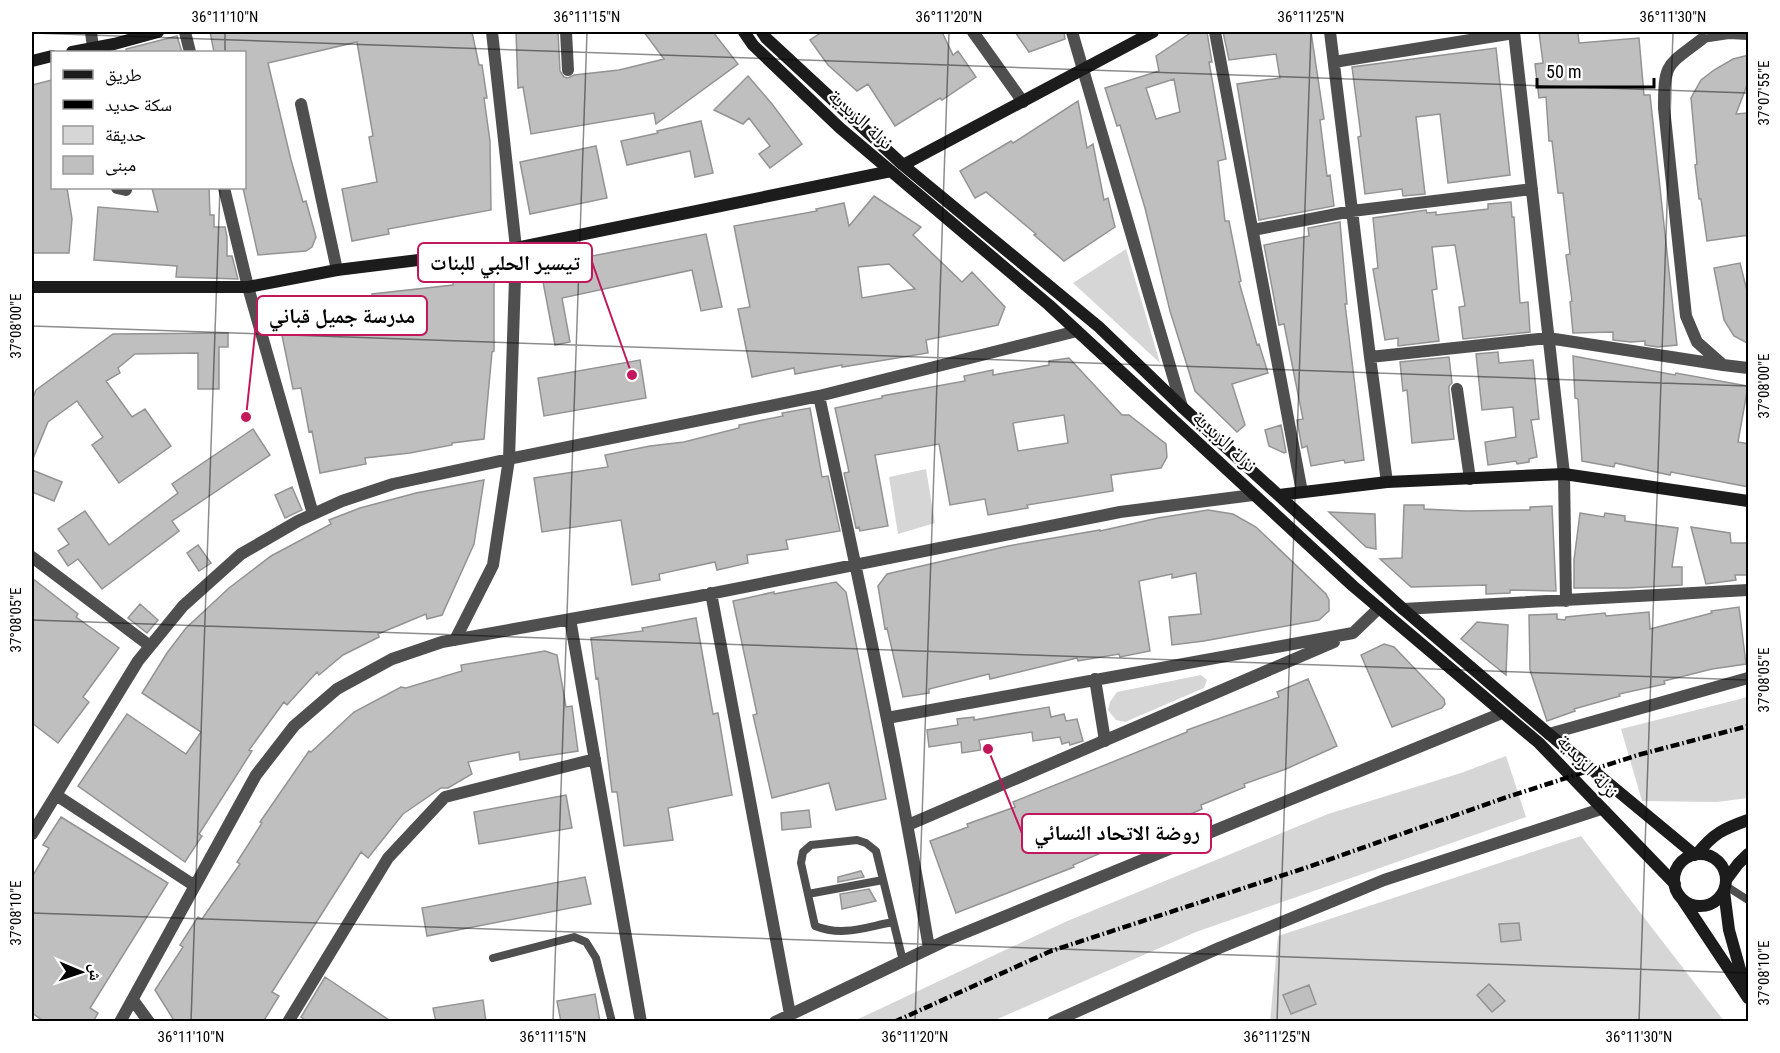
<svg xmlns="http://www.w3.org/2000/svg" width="1780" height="1053" viewBox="0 0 1780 1053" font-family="'Roboto Condensed','Noto Naskh Arabic',sans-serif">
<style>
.green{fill:#d6d6d6}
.building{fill:#bfbfbf;stroke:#939393;stroke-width:1.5;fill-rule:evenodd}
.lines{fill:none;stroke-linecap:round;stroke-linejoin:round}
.lane{stroke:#4f4f4f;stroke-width:8}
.street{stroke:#4f4f4f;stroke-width:12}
.secondary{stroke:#1c1c1c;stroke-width:12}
.rail{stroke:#000;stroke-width:4.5;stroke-dasharray:9 3 1.5 3;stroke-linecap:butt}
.ticks{fill:none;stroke:#000;stroke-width:1.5;stroke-opacity:0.45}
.labels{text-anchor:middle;stroke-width:4.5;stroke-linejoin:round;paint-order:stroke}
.street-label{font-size:20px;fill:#000;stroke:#fff}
.leader{fill:none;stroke:#c2185b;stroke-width:2}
.callout-dot{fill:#c2185b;stroke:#fff;stroke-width:2}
.callout{fill:#fff;stroke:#c2185b;stroke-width:2}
.callout-label{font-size:21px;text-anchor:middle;font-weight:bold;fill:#000}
.neatline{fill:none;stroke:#000;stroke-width:2}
.ticks-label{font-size:15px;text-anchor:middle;fill:#000}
</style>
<rect width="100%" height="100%" fill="#fff"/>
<path class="green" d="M1126,249L1160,363L1073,283Z
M926,469L935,523L898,534L889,477Z
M1201,675L1207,680L1204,688L1125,722L1116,720L1108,710L1110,702L1117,692Z
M1748,697V798L1717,802L1642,801L1621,729Z
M1506,756L1526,817L1196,932L993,1021H854L1065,922L1328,814L1461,773Z
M1581,836L1724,1021L1270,1022L1278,936Z"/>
<path class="building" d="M210,32H472L479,65H482L487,98H484L490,141L491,210L388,229L389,234L352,241L342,189L377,182L369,137L373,136L357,42L268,63L291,160L303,202L306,201L316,237L312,247L306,251L258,255L243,188H244V52H214Z
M516,32H558L560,71L564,77L568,78L574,75L619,70L664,59L644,32H713L738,64L656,124L654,113L531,134L523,87L518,88Z
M822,32H942L953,55L958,51L976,77L942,100L940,98L895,126L868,84L857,91L828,65L810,40Z
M1015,32H1064L1065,39L1029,52Z
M1192,32H1207L1212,62H1209L1226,159L1218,161L1225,221H1229L1241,281L1239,282L1257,345L1259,344L1268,373L1232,384L1245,425L1237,432L1195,391L1170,311L1145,208L1120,125L1117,126L1105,88L1159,71L1156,56ZM1174,79L1180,112L1156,119L1146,88Z
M1223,32H1311L1324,119L1320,120L1327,176L1330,175L1334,206L1259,220L1237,84L1280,78L1276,54L1229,60Z
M1539,32H1578L1579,43L1639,38L1644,95H1650L1677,345L1658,347L1645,345V341L1631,342L1613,340V332L1573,333L1570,302L1572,301L1566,255L1570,254L1563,193H1558L1552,141H1549L1546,97L1539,98L1535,64L1543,63Z
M177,36L182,52H126V49Z
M1496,48L1510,175L1448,183L1440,114L1416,117L1425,194L1403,196L1402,189L1365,194L1358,137L1361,136L1352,67Z
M1749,55V80L1736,114L1747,113L1749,235L1707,241L1701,199H1699L1695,165L1697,164L1691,98L1701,80L1714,70L1733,59Z
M748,76L772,104L802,144L770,168L759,154L770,146L749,118L743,124L714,110Z
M52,80V188H67L72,219L69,253H32V85Z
M1078,101L1087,148L1093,144L1104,200L1108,198L1115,227L1064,261L1034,235L1036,234L986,192L975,198L960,171L1011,141L1013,143Z
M701,121L713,173L695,177L690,151L627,165L621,141L658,133L657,131Z
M596,146L607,198L530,214L520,162Z
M152,188H209L210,215H214V227H225L227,237V256H232L238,279L176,277L177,266L94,260L98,207L158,212Z
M874,196L921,227L913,235L962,282L972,272L1005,307L998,325L926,340L928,353L842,367V365L795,374L794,368L752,377L738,309L750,307L734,226L817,211L816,209L844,203L849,226ZM889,264L915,289L862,298L858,267Z
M1511,202L1512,217H1514L1520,303L1528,302L1530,332L1463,339L1459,307L1465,306L1455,245L1432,247L1437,289L1432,290L1439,341L1398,346V338L1385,340L1373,269L1378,268L1373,218L1426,210L1427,213L1436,212V215L1488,209V204Z
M1340,222L1347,304H1345L1364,460L1345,463L1344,460L1311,466L1307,446L1302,448L1297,420L1303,419L1284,324L1279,325L1264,245L1309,236L1308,228Z
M706,234L722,307L701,311L692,270L562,298L570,342L555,345L540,266Z
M1740,263L1749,299V344L1734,336L1724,320L1714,268Z
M494,273V351L492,352L484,439L452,443V445L410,453L365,458L366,464L320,473L312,431L309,432L301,388L293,389L278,316L372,298V294L453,285V280Z
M228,333V347H219V389H198V353L135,354L118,368L120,373L106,381L132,417L145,409L171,446L119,483L92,445L103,437L77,401L48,422L32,461V400L36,390L113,334Z
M1498,352L1499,363L1533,360L1539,419L1531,420L1537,457L1529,459V462L1517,464L1516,461L1488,465L1485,442L1516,437L1513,407L1482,410L1476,354Z
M1573,356L1675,375L1676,373L1748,386L1738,442L1749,444V487L1671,472L1670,475L1615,463L1614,467L1582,461L1578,399L1575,398Z
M1449,357L1452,383L1449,386V390L1454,439L1412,443L1407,390L1403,391L1400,362Z
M1069,358L1122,415H1129L1166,444L1167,457L1161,468L1111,475L1113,491L1027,505L1028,508L988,515L985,499L950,505L939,444L875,455L888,526L860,531L859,527L856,528L844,473L849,472L835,408L882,398V396L965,381L964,376L993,370V375L1049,365V361ZM1064,415L1068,443L1018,451L1013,423Z
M640,360L646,398L544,416L538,378Z
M810,408L822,477L828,476L840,531L786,540L788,549L747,555L748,563L717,570L715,562L659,574L660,580L632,585L621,520L542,532L534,478L608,467L605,455L650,446L684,442L739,428V425L783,416L782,413Z
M1281,425L1286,452L1284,453L1269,446L1265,430Z
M253,429L270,455L172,521L179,531L102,589L78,559L68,566L58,551L69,544L58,529L85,511L109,545L178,493L172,484Z
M32,470L62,482L54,501L32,492Z
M484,480L474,544L442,615L427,619L426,614L378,634L379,637L343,655L319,675L317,672L287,705L284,702L249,750L252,751L199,834L202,836L185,862L78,786L127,714L186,754L201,732L142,693L167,653L186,628L229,588L271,556L331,524L329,520L360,508L416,493Z
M292,487L302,510L285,518L275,495Z
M1404,505H1424V509L1466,511L1530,510V507L1552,506L1556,591L1510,590V593L1486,594V585L1411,587L1380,559L1402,558Z
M1208,510L1233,514L1256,527L1326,594L1329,600V611L1319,620L1204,641L1172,645L1169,617L1201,614L1196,573L1172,578V574L1139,581L1150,651L1120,657L1119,654L1078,661L1077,658L990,679L989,674L929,689V693L903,697L887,628L885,629L878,586L887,574L1008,546L1100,530V531L1158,518Z
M1329,512L1375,514L1376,549L1366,547Z
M1580,513L1604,517L1605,513L1625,516V521L1678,528L1672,567H1682V585L1627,588H1574V560Z
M1691,527L1730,533L1731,543H1749V575H1735L1736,580L1706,584Z
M198,545L211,563L199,571L187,553Z
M32,578L78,614L76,617L119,648L83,697L89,702L58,743L32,723Z
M836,582L846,592L886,799L836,810L829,783L772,798L753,715L757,714L733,601L774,592V594Z
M140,604L158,620L147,633L128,618Z
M1739,607L1746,664L1712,669L1664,681L1665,684L1619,694L1620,696L1574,709L1575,711L1547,721L1530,670L1529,615L1557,614V619L1565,620L1566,617L1605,613L1606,616L1649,612L1650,629L1712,613L1711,611Z
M696,618L713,714L718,713L732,795L668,808L673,840L624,846L617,792H612L598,678L596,679L591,638L643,631L642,628Z
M1477,622L1508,625L1506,675L1461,639Z
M1384,644L1394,647L1444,699L1445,704L1442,708L1392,727L1361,655Z
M545,651L557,655L566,707L572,706L578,751L520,760L519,752L468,762L472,774L448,788H441L403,814L368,858L361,852L272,992L279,996L263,1022H175L155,990L183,947L180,945L198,917L202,919L240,864L237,862L262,823L260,822L309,751L311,752L354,712L401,687L406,688L462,671L461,665Z
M1308,679L1337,746L1286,769L1244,784L1245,787L1201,805L1202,809L1073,865L1074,867L956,913L930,841L968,827L967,824L1015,807L1013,802L1187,732V730L1279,697L1277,692Z
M1049,707L1051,717L1064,714L1066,721L1077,719L1083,741L1070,745L1069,742L1062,744L1060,737L1033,741L1032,732L979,740L981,750L962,753L961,742L929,747L927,730L958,725L957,719L974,717V720Z
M566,795L572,828L479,844L474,812Z
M809,810L811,827L782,830L781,813Z
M61,817L168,883L90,1008L98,1013L93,1022H45L32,1013V877L49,848L43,845Z
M861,871L864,877L838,882V877Z
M585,877L591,904L427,936L422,908Z
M869,889L876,901L842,909L840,894Z
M1519,923L1521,940L1501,942L1499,924Z
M325,977L392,1022H308L301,1017Z
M1489,984L1505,1001L1492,1012L1477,995Z
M1309,985L1316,1004L1291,1014L1283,995Z
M595,994L600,1022H561L557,1001Z
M483,1000L486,1022H436L433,1008Z"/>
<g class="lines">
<path class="lane" d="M1702,39L1729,35L1748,36
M1726,886L1748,900
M808,894L883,880
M893,922C865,927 843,937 815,926L801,863L803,852L811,845L857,840L866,843L876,851L903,961
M493,958L574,937L586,942L596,958L612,1022"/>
<path class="street" d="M91,32L93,48
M185,32L190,52
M566,32L568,70
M973,32L1023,102
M1072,32L1182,407
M1215,32L1302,492
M1330,32L1370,357L1387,482
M1514,32L1564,474L1566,601
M1702,39C1667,66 1664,62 1664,108L1686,316L1697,342L1723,365L1748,368
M1334,62L1514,33
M301,104L337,270
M117,188L126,190
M224,188L248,287L313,514
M1253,230L1352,211L1532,189
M1370,357L1548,338L1723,365
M1457,389L1470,479
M819,396C859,579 898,763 929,948
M32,557L150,646
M711,593L790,1014
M1403,609L1748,590
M570,619L641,1022
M455,640L493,565L509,459L516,248L492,32
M1095,679L1105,741
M887,718L1353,633L1379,608
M1549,734L1748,678
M56,795L195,886
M908,825L1334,642
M32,834L138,661L183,606L241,554L298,521L342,501L393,484L509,459L819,396L1077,331
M133,1000L149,1022
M120,1022L256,775L294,726L337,689L392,659L442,642L694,597L1120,512L1253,495
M288,1022L388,858L445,797L595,759
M775,1022L947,940L1502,713
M1053,1022L1219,948L1384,880L1601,809"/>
<path class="secondary" d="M744,32L753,45L840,128L1049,305L1353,586L1539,743L1675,884
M762,32L766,38L903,165L1099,327L1182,407L1403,609L1549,734L1695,855
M72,52L114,44L158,32
M32,61L52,56
M903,165L1153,32
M32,287H248L337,270L516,248L891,171
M1279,495L1387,482L1564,474L1748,501
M1697,854C1714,833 1723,829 1748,820
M1674 880a26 26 0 1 1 52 0a26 26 0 1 1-52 0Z
M1726,880L1738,864L1748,854
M1724,891L1729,930L1745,987
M1682,899L1748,998"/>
<path class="rail" d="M894,1022L1051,951L1305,868L1507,797L1638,755L1748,726"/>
</g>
<path class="ticks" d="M32,33L1748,93M225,52V32M32,326L1748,386M32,620L1748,680M32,913L1748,973M191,1022L220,188M553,1022L587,32M915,1022L949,32M1277,1022L1311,32M1639,1022L1673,32"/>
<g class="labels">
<g class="street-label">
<text transform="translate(861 119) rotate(42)" y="7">نزلة الزبدية</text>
<text transform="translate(1225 441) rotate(43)" y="7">نزلة الزبدية</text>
<text transform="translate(1588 766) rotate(47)" y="7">نزلة الزبدية</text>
</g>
</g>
<path class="leader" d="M632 375L592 262M246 417L257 315M988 749L1022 833"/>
<g class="callout-dot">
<circle cx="632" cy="375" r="6"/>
<circle cx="246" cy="417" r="6"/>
<circle cx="988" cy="749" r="6"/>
</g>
<g class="callout">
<rect x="418" y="243" width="174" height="39" rx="6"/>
<rect x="257" y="296" width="170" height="39" rx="6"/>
<rect x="1022" y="814" width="189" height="39" rx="6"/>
</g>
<g class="callout-label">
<text x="505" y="270">تيسير الحلبي للبنات</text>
<text x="342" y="323">مدرسة جميل قباني</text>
<text x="1117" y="840">روضة الاتحاد النسائي</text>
</g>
<rect width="1780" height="1053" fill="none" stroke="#ffffff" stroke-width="66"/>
<rect x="51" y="51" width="195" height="138" fill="#ffffff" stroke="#999999" stroke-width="1.5"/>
<rect x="63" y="70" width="30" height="9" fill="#1c1c1c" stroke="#999999" stroke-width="1.5"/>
<text x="105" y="81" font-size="18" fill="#000000">طريق</text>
<rect x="63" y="100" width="30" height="9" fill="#000000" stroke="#999999" stroke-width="1.5"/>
<text x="105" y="111" font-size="18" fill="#000000">سكة حديد</text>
<rect x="63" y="126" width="30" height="18" fill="#d6d6d6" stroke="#999999" stroke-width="1.5"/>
<text x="105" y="141" font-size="18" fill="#000000">حديقة</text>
<rect x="63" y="156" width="30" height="18" fill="#bfbfbf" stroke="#999999" stroke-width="1.5"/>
<text x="105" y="171" font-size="18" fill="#000000">مبنى</text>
<g transform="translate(81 972) rotate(92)" stroke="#ffffff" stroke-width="4.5" paint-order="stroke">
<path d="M0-4.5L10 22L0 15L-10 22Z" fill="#000000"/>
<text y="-9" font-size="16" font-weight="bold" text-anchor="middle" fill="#000000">ش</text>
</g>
<path d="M1537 78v9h117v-9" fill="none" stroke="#000000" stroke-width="3"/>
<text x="1546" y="78" font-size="18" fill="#000000" stroke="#ffffff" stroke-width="4.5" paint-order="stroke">50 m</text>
<rect x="33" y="33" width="1714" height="987" class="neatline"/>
<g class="ticks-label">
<text x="225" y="22">36°11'10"N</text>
<text x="587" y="22">36°11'15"N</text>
<text x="949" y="22">36°11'20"N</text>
<text x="1311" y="22">36°11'25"N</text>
<text x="1673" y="22">36°11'30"N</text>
<text transform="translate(1764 93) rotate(-90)" y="5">37°07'55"E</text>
<text transform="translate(16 326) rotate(-90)" y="5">37°08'00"E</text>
<text transform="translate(1764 386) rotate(-90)" y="5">37°08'00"E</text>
<text transform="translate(16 620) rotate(-90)" y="5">37°08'05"E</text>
<text transform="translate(1764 680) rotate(-90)" y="5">37°08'05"E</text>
<text transform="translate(16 913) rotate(-90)" y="5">37°08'10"E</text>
<text transform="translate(1764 973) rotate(-90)" y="5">37°08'10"E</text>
<text x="191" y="1042">36°11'10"N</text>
<text x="553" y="1042">36°11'15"N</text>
<text x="915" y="1042">36°11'20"N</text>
<text x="1277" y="1042">36°11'25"N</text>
<text x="1639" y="1042">36°11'30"N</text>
</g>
</svg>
